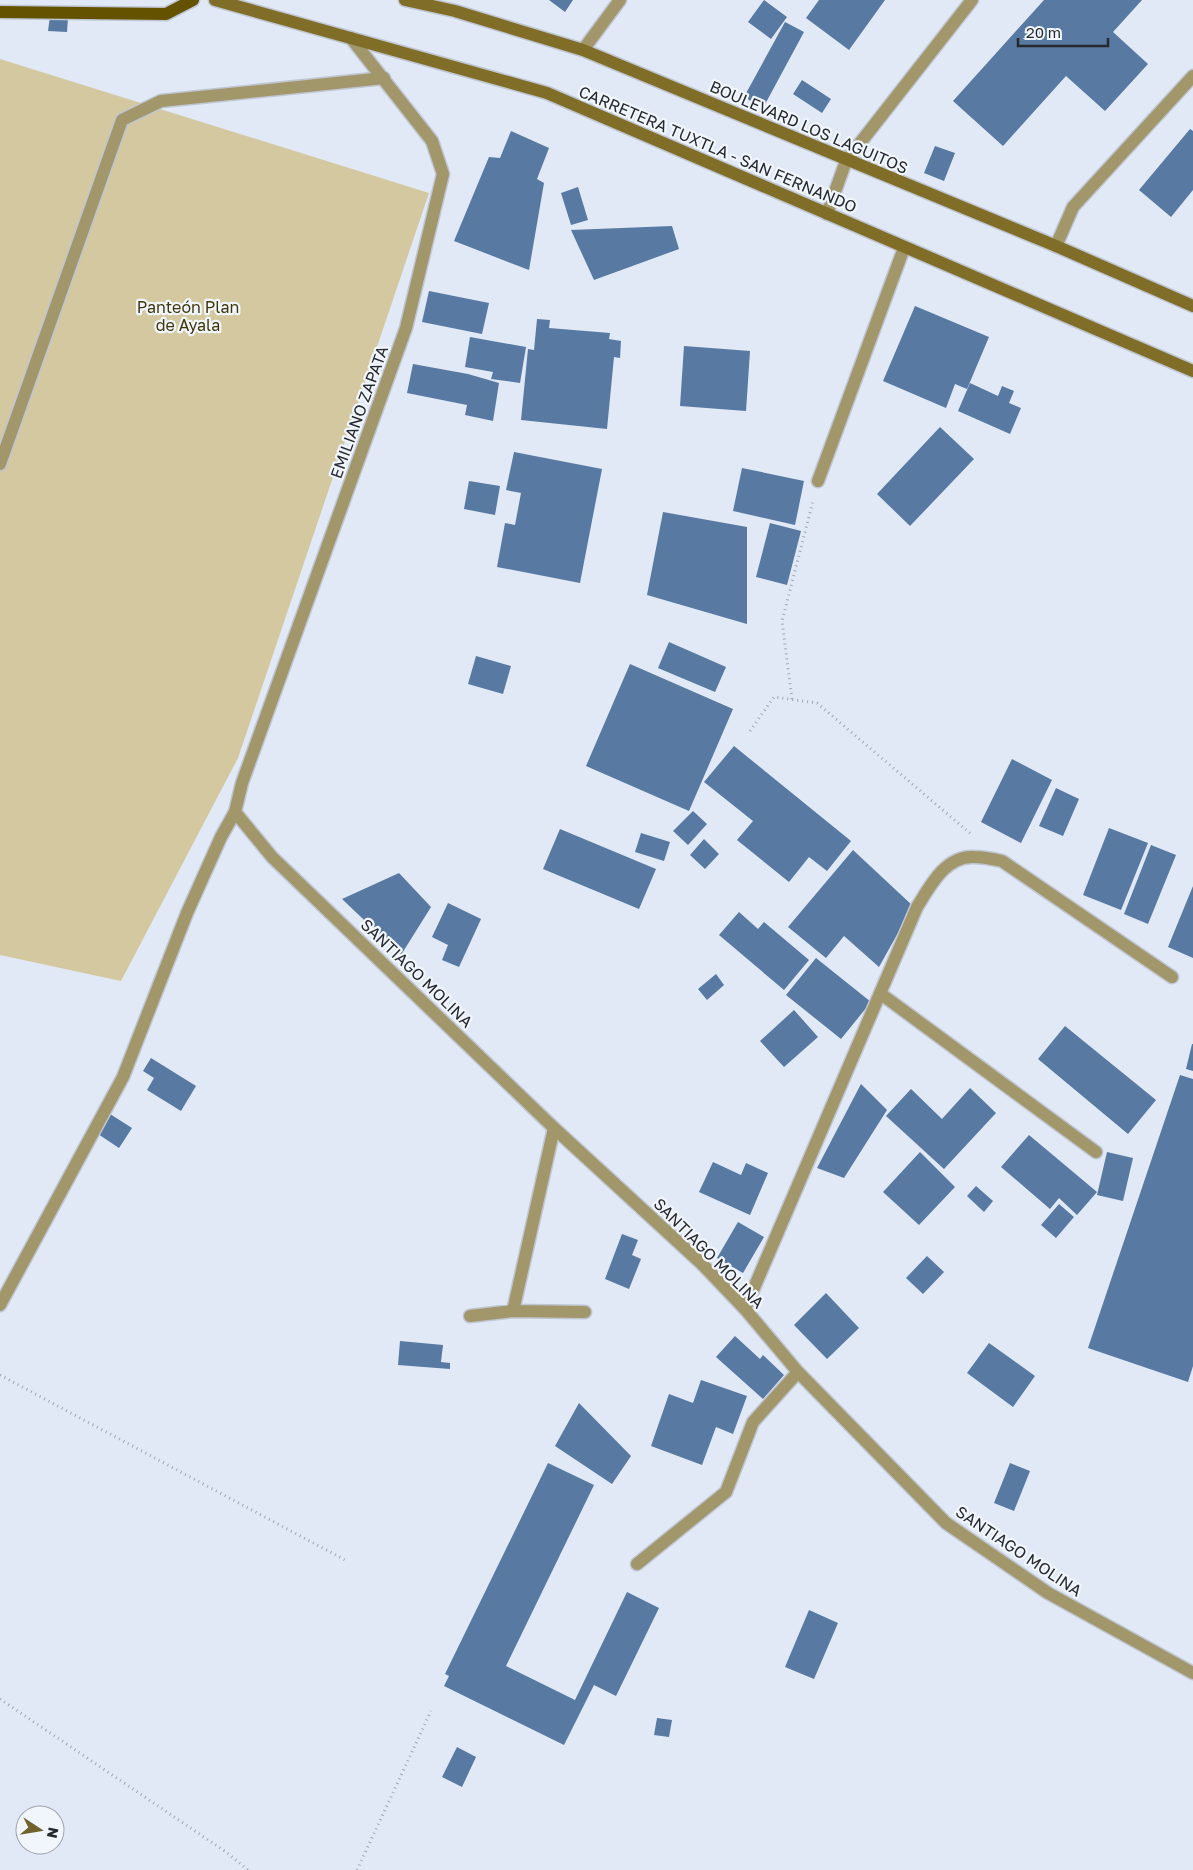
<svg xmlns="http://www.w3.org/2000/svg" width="1193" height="1870" viewBox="0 0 1193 1870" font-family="'Golos Text',sans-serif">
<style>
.green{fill:#d3c89f}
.building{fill:#5779a2}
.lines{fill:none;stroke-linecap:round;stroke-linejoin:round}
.lane-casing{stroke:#bfc6d1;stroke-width:15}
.street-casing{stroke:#bfc6d1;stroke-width:15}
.secondary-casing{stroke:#bfc6d1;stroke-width:15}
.primary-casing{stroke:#bfc6d1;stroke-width:15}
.path{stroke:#a1a8b2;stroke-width:3;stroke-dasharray:1 4;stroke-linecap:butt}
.lane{stroke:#a2966b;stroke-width:12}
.street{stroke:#a2966b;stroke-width:12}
.secondary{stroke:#806e28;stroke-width:12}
.primary{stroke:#645200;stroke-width:12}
.labels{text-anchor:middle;stroke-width:4.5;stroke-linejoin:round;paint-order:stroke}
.street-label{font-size:16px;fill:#26292e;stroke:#f1f6fd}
.park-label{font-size:16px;fill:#403607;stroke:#f1f6fd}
</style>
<rect width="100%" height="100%" fill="#e0e9f5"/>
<path class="green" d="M0,59L429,193L238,758L121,981L0,955Z"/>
<path class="building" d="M549,0H573L565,12Z
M764,0L787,17L771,39L748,22Z
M819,0H885L849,50L806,18Z
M1044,0H1142L1113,32L1148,64L1105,111L1066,76L1003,146L953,101Z
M50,16L68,18L67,32L48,31Z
M785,22L804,32L763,108L744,97Z
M802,80L831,99L822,113L793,94Z
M1190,129L1193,131V190L1171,217L1139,190Z
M511,131L549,148L537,179L544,183L529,270L454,241L489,157L500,158Z
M935,146L955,153L944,181L924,173Z
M578,187L588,220L571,225L561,193Z
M672,226L679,249L594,280L571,230Z
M429,291L489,303L482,334L422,322Z
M915,306L989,337L967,389L955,384L946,408L883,381Z
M537,319L550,320L549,328L610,333L609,339L621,341L620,358L614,357L607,429L521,420L528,349L534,350Z
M470,337L526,347L520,383L491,379L493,372L465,367Z
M684,346L750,351L746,411L680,406Z
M413,364L468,374L499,383L493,421L465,415L467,405L407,393Z
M970,383L998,396L1002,386L1014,391L1009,403L1021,408L1010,434L958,411Z
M940,427L974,459L910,526L877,494Z
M514,452L602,469L580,583L497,567L505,523L515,525L521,493L506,490Z
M742,468L804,481L795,525L733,511Z
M469,481L500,486L495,515L464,509Z
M663,512L747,527V624L647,595Z
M770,523L801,531L787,585L756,577Z
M669,642L726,667L715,692L658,668Z
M476,656L511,666L503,694L468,684Z
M630,664L733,709L689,811L586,766Z
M734,746L851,841L827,871L809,857L789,882L737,840L753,821L704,782Z
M1012,759L1052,780L1021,843L981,822Z
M1056,788L1079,799L1063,836L1039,826Z
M693,811L707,824L688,845L673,831Z
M1109,828L1148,843L1121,910L1083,895Z
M560,829L656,869L639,909L543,869Z
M641,833L670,842L664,861L635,852Z
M704,839L719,854L705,869L690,855Z
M1151,845L1176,855L1148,924L1124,914Z
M853,850L913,906L879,967L844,936L826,958L788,927Z
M399,873L431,907L401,955L342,899Z
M1193,886V958L1168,947Z
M448,903L481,919L459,967L442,960L448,945L432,937Z
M739,912L758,929L764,922L809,960L784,990L719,935Z
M816,958L871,1002L841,1039L786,995Z
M716,974L724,985L707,1000L698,989Z
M794,1010L818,1037L784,1067L760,1041Z
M1065,1026L1156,1100L1128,1134L1038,1059Z
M1192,1044H1193V1071L1186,1069Z
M151,1058L196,1086L181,1111L147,1090L154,1078L143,1071Z
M1180,1075L1193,1079V1366L1188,1382L1088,1348Z
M861,1084L887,1110L844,1178L817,1168Z
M970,1088L996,1113L944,1169L886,1116L911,1089L942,1119Z
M110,1114L132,1128L119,1148L98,1134Z
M1029,1135L1097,1192L1077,1215L1059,1198L1050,1209L1001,1167Z
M920,1152L955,1187L919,1225L883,1192Z
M1107,1152L1133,1158L1123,1201L1097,1195Z
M713,1162L741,1175L746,1163L768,1173L750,1215L699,1192Z
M976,1186L993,1201L984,1212L967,1196Z
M1059,1204L1074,1217L1056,1238L1041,1225Z
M738,1222L764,1237L743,1273L717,1258Z
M622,1234L638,1240L632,1255L641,1259L629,1289L605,1279Z
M927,1256L944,1272L923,1294L906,1278Z
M826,1293L859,1328L827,1359L794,1325Z
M735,1336L760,1359L763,1355L784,1375L763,1399L716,1357Z
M400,1341L443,1345L441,1362L450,1363V1369L398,1365Z
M989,1343L1035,1376L1013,1407L967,1373Z
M701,1380L747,1396L733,1434L716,1427L702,1465L651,1446L669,1394L693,1403Z
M579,1403L631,1456L612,1484L555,1446Z
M548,1463L594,1485L506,1666L575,1700L627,1592L659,1608L616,1696L594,1685L564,1745L444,1686L449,1676L445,1674Z
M1010,1463L1030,1471L1014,1511L994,1503Z
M809,1610L838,1623L814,1679L785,1667Z
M657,1718L672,1720L669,1737L654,1735Z
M457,1747L476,1757L462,1787L442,1777Z"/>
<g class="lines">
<defs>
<path id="lane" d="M827,214L846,161L972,0
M0,464L122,120L161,101L384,78
M818,481L904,248
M881,994L1096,1152
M0,1305L123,1077L187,913L221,837L235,812
M513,1311L554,1128
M470,1316L513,1311L585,1312"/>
<path id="street" d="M351,38L432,141L443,174L406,328L242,783L235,812L272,857L554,1128L702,1264L745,1309L798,1372L946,1523L1048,1593L1193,1673
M583,50L620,0
M1056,246L1073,207L1193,76
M745,1309L917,907C930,886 946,855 974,857C984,857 993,859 1002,861L1172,977
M637,1564L726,1492L753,1422L798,1372"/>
<path id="secondary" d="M215,0L547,93L1193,371
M405,0L455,11L583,50L1056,246L1193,306"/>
<path id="primary" d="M0,12L166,14L193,0"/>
</defs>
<use href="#lane" class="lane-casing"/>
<use href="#street" class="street-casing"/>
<use href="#secondary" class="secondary-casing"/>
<use href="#primary" class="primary-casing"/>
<path class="path" d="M792,699L782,621L813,501
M750,731L774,697L817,703L971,834
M0,1375L345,1560
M0,1699L226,1852L248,1870
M357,1870L431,1711"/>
<use href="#lane" class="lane"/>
<use href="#street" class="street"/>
<use href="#secondary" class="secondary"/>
<use href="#primary" class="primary"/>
</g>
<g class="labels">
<g class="street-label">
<text transform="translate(809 127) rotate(23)" y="6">BOULEVARD LOS LAGUITOS</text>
<text transform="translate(718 149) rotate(23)" y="6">CARRETERA TUXTLA - SAN FERNANDO</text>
<text transform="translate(359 412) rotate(-70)" y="6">EMILIANO ZAPATA</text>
<text transform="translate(417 973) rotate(44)" y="6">SANTIAGO MOLINA</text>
<text transform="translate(709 1253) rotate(45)" y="6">SANTIAGO MOLINA</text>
<text transform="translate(1019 1551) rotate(34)" y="6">SANTIAGO MOLINA</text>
</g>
<g class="park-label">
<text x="188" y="313">Panteón Plan<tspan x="188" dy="18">de Ayala</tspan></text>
</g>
</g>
<g transform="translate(40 1830) rotate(102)"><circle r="24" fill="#f1f6fd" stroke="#a0a4aa"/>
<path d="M0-4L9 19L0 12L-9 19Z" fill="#6f622f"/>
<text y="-8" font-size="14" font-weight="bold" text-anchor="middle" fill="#26292e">N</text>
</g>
<path d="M1018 38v8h90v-8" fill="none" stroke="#26292e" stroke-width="2.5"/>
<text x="1026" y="38" font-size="15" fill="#26292e" stroke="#f1f6fd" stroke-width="4" paint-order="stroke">20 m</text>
</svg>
